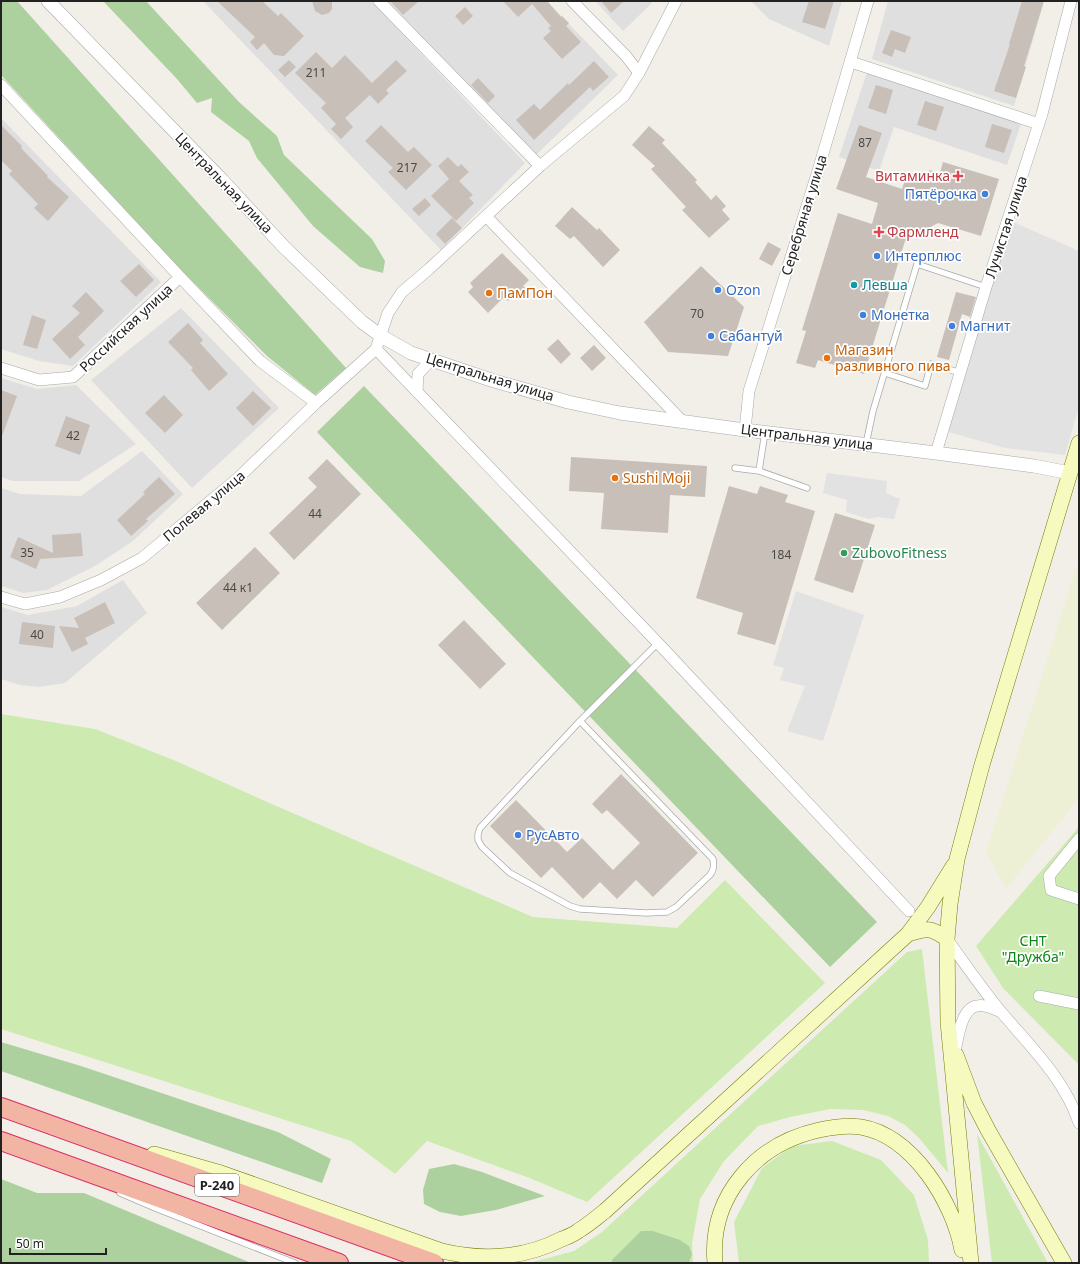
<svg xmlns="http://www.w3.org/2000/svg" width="1080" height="1264" viewBox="0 0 1080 1264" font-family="'Noto Sans',sans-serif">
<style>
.residential{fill:#e0dfdf}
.farmland{fill:#eef0d5}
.grass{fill:#cdebb0}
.forest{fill:#add19e}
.parking{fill:#e2e2e2}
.building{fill:#c7bfb8}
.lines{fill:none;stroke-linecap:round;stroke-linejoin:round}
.service-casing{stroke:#a9a9a9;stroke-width:7}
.minor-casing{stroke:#a9a9a9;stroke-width:12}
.tertiary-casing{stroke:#a9a9a9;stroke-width:14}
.secondary-casing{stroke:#707d05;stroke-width:16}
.trunk-casing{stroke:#dc2a67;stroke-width:20}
.service{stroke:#fff;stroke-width:5.5}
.minor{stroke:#fff;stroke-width:11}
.tertiary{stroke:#fff;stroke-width:13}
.secondary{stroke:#f7fabf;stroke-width:15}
.trunk{stroke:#f2b4a3;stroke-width:18}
.health-dot{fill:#e0444e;stroke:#fff;stroke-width:1.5}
.shop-dot{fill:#3f7fe0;stroke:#fff;stroke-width:1.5}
.culture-dot{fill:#0f9aa8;stroke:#fff;stroke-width:1.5}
.food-dot{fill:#e8710a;stroke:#fff;stroke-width:1.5}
.leisure-dot{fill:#2e9e5b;stroke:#fff;stroke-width:1.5}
.labels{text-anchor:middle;stroke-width:3.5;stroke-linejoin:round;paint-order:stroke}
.number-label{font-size:12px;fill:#4b4948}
.shield{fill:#fff;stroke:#646464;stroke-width:1}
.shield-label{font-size:13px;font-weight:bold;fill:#222}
.health-label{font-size:14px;fill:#be3a42;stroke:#fff;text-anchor:end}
.street-label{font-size:14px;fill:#222;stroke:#fff}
.shop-label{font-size:14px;fill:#366cbe;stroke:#fff;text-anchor:start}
.culture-label{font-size:14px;fill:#0d838f;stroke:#fff;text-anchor:start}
.food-label{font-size:14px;fill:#c56008;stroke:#fff;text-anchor:start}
.leisure-label{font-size:14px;fill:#27864d;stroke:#fff;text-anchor:start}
.park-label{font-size:14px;fill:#0c8416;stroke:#fff}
</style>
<rect width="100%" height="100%" fill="#f2efe9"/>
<path class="residential" d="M203,1H371L525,163L441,250Z
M388,1H547L618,75L535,156Z
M595,1H652L651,4L623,31Z
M751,1H842L829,46L769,19Z
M888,1H1044L1014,106L872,59Z
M867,72L1021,124L1007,165L894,127L879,171L839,157Z
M1,118L161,282L73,366L39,361L1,349Z
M181,308L279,408L192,488L91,380Z
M1,378L37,389L76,385L136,444L79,481H13L1,477Z
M142,451L183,494L133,541L95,566L47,590L23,593L1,586V488L20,494L81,496Z
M123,580L147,613L65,683L39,687L20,685L1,679V607L28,615L77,606Z"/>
<path class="farmland" d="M1079,559V798L1006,889L986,852Z"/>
<path class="grass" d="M1,714L95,729L176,761L258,798L533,917L677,928L725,880L825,983L587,1202L527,1177L427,1141L395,1174L351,1141L1,1029Z
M1079,827V1065L1003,988L976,946Z
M922,949L948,1173L919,1138L905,1125L888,1116L863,1110L830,1109L790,1117L758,1126L724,1161L700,1199L692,1243L693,1263H529L574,1251L602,1232L907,952Z
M977,1134L1048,1263H992Z
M832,1141L881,1160L914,1195L928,1240L929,1263H739L734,1222L762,1168L792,1146Z"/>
<path class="forest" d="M1,1H17L346,368L315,395L267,356L178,267L1,75Z
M103,1H146L239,102L277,136L284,155L372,239L385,261L383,273L360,267L313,226L257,158L249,141L211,112L212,98L197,103L177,79Z
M364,386L877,922L830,967L317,432Z
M1,1042L81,1066L278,1132L331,1159L322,1183L1,1071Z
M454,1164L482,1172L545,1196L496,1210L461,1216L440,1212L424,1204L423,1190L429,1169Z
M1,1179L37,1193H84L251,1263H1Z
M641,1231H653L680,1240L689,1246L692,1254L689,1263H612V1260Z"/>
<path class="parking" d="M1011,221L1079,251V407L1065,455L1005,448L945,431Z
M827,473L887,481L886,493L900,499L894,519L877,517L869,519L846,512L847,500L823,493Z
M796,591L864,615L823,741L787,731L805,686L780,680L784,668L773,665Z"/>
<path class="building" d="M217,1H262L278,16L281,13L304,36L284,56L274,55L264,43L257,50L250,42L255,37Z
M312,1H332V9L329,13L322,15L315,11Z
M390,1H419L403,15Z
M503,1H547L561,17L562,16L569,23L566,26L581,42L562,59L543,38L551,31L548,28L551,26L532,4L518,17Z
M601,1H624L611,13Z
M809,1H834L825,29L802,22Z
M1022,1H1044L1024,66L1026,67L1016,98L994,91L1010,44H1009Z
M465,7L473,16L463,25L455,16Z
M891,30L911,37L905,53L895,49L892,57L882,53Z
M316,52L332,68L345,55L372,83L396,60L407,71L386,90L389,93L378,104L370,95L345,118L353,127L341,139L331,129L336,124L321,108L326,103L295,73Z
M289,60L296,67L285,77L278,70Z
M594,61L609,77L593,91L590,87L534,140L516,120L534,104L540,110L568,83L569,85Z
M478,78L495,96L488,103L471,85Z
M876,85L893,90L886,114L868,108Z
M925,101L944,107L936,131L917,125Z
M992,124L1012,130L1004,153L985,147Z
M1,125L22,146L21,148L48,176L47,177L69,197L48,221L34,208L38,204L9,174L12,171L1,160Z
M381,125L408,152L414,147L432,165L406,190L388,172L393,168L365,141Z
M859,125L882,133L866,177L902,189L907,174L926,180L929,170L940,173L943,162L999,179L981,236L938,223L905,241L864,374L818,360L815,368L796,363L806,331L802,330L838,213L872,224L878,203L836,189Z
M649,126L665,140L662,143L697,180L695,182L711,200L716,195L726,206L722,210L730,219L709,238L682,210L686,207L651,169L655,166L632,145Z
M448,157L458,167L461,164L469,172L459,181L473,195L469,198L474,203L456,221L431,196L449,179L438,166Z
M425,198L431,205L419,216L412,209Z
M572,207L597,230L599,228L620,250L603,267L574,236L570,239L555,226Z
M452,218L462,228L445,244L436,234Z
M768,242L781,249L772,266L759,259Z
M502,253L529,280L523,286L527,289L519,296L517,293L508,301L504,297L488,313L468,292L473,287L470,283Z
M139,264L154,280L136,297L120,281Z
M701,266L744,307L728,356L668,352L644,322Z
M86,292L104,311L78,337L85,345L70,359L52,339L80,313L72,306Z
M956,292L976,297L970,317L962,314L949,360L937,357Z
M32,315L46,320L37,349L23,345Z
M188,323L203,340L200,343L228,374L209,391L191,370L193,368L168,342Z
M558,339L571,354L561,364L547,349Z
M594,345L606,358L592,371L580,358Z
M1,390L17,396L2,436H1Z
M253,391L271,408L253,426L236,408Z
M164,395L183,415L165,433L145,413Z
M66,416L90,425L80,455L55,446Z
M571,457L707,466L705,497L670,495L668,533L601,529L604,493L569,491Z
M327,459L361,494L294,560L269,533L317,487L308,478Z
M159,477L175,494L146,519L148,521L131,536L117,520L145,494L143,492Z
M729,486L757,494L760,486L788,495L785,502L815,511L775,645L737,634L743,613L696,598Z
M835,513L875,525L853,593L814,580Z
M81,533L83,556L40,559L36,569L10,557L18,537L53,553L52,535Z
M255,547L280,573L222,630L196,603Z
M105,602L115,623L85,638L88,644L72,652L59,626L79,628L74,618Z
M464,620L506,664L480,689L438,645Z
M22,622L55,626L53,648L19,644Z
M621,774L698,853L653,897L636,880L617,899L600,882L583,899L552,867L541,878L490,826L516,800L567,852L582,838L613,870L640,843L607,810L602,814L592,804Z"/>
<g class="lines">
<defs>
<path id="service" d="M885,373L925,386L931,364L961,373
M765,432L759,471L807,488
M866,444L873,411L917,264L986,287
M735,468L759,471
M580,721L713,859C714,866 714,870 710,875L676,907L667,912L646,913L580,909L570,906L510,873L482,847L478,840V834L480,828L580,721L658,643
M120,1193L155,1208L295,1263"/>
<path id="minor" d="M379,1L540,166
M572,1L626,56L639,73
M676,1L639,73L624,96L540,166L429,269L402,292L388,313L376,349L658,643L909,911
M851,62L1039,124
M1,85L180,277L260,361L316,403
M486,216L683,422
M1,368L39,380L73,377L180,277
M417,392L418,374L431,360
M745,430L749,391L817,174L868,1
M936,453L986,287L1042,114L1071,1
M1,597L25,604L60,597L101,580L142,558L238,478L316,403L376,349
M1079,839L1049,876L1051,890L1079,899
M947,939C965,964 982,989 1002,1013C1031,1047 1065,1080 1079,1123
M1039,996L1079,1004
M955,1051C958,1039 961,1008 977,1006C985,1004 993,1009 1001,1012"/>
<path id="tertiary" d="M48,1L222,180L284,247L362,322L381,336L411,353L491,380L568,402L620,413L745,430L936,453L1034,466L1070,473"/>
<path id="secondary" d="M908,934L928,907L954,865
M956,1055L974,1103L988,1130L1064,1263
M154,1154L221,1173L442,1251C484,1261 523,1259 562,1239C567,1237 573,1235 578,1231C588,1225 596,1218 605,1211L908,934C927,928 931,927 947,939
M715,1263C709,1196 756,1144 819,1130C833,1127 847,1125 861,1127C913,1136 953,1202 962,1250
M971,1263L948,1022L947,939L950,904L957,859L982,765L1079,443"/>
<path id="trunk" d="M1,1107L434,1263
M1,1141L339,1263"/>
</defs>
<use href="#service" class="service-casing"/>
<use href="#minor" class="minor-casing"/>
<use href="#tertiary" class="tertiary-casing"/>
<use href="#secondary" class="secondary-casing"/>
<use href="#trunk" class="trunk-casing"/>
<use href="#service" class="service"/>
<use href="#minor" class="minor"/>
<use href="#tertiary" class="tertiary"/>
<use href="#secondary" class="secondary"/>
<use href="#trunk" class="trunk"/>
</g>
<g class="health-dot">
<path d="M956 170h4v4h4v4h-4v4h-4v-4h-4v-4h4z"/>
<path d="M877 226h4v4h4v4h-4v4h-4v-4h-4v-4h4z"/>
</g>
<g class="shop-dot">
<circle cx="985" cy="194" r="4"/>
<circle cx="877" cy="256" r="4"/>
<circle cx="718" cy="290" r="4"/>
<circle cx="863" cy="315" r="4"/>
<circle cx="952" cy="326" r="4"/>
<circle cx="711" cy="336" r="4"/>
<circle cx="518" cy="835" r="4"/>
</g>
<circle class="culture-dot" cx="854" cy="285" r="4"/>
<g class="food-dot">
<circle cx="489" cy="293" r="4"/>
<circle cx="827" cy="358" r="4"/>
<circle cx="615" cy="478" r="4"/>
</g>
<circle class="leisure-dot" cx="844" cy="553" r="4"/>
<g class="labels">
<g class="number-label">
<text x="316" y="77">211</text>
<text x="865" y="147">87</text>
<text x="407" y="172">217</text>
<text x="697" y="318">70</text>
<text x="73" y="440">42</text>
<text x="315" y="518">44</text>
<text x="27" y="557">35</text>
<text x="781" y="559">184</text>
<text x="238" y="592">44 к1</text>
<text x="37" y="639">40</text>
</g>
<rect class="shield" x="195" y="1174" width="44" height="22" rx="3"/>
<g class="shield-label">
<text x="217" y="1190">Р-240</text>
</g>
<g class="health-label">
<text x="950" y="181">Витаминка</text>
<text x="887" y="237" text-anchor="start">Фармленд</text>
</g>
<g class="street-label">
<text transform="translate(224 183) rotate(46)" y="5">Центральная улица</text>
<text transform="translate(804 215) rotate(-73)" y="5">Серебряная улица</text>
<text transform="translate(1006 227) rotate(-72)" y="5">Лучистая улица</text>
<text transform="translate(126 328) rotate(-43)" y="5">Российская улица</text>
<text transform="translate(490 377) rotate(17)" y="5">Центральная улица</text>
<text transform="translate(807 437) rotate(7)" y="5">Центральная улица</text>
<text transform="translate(204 506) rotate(-40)" y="5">Полевая улица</text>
</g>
<g class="shop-label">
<text x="977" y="199" text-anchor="end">Пятёрочка</text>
<text x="885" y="261">Интерплюс</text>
<text x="726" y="295">Ozon</text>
<text x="871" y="320">Монетка</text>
<text x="960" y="331">Магнит</text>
<text x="719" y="341">Сабантуй</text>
<text x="526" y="840">РусАвто</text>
</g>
<g class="culture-label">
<text x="862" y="290">Левша</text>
</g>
<g class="food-label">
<text x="497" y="298">ПамПон</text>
<text x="835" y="355">Магазин<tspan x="835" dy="16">разливного пива</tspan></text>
<text x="623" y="483">Sushi Moji</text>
</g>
<g class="leisure-label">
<text x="852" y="558">ZubovoFitness</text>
</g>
<g class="park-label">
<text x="1033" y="946">СНТ<tspan x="1033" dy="16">"Дружба"</tspan></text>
</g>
</g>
<rect width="1080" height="1264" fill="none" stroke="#222222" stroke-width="4"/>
<path d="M10 1248v6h96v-6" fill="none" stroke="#222222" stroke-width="2"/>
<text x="16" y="1248" font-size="12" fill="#222222" stroke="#ffffff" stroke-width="3" paint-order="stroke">50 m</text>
</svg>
